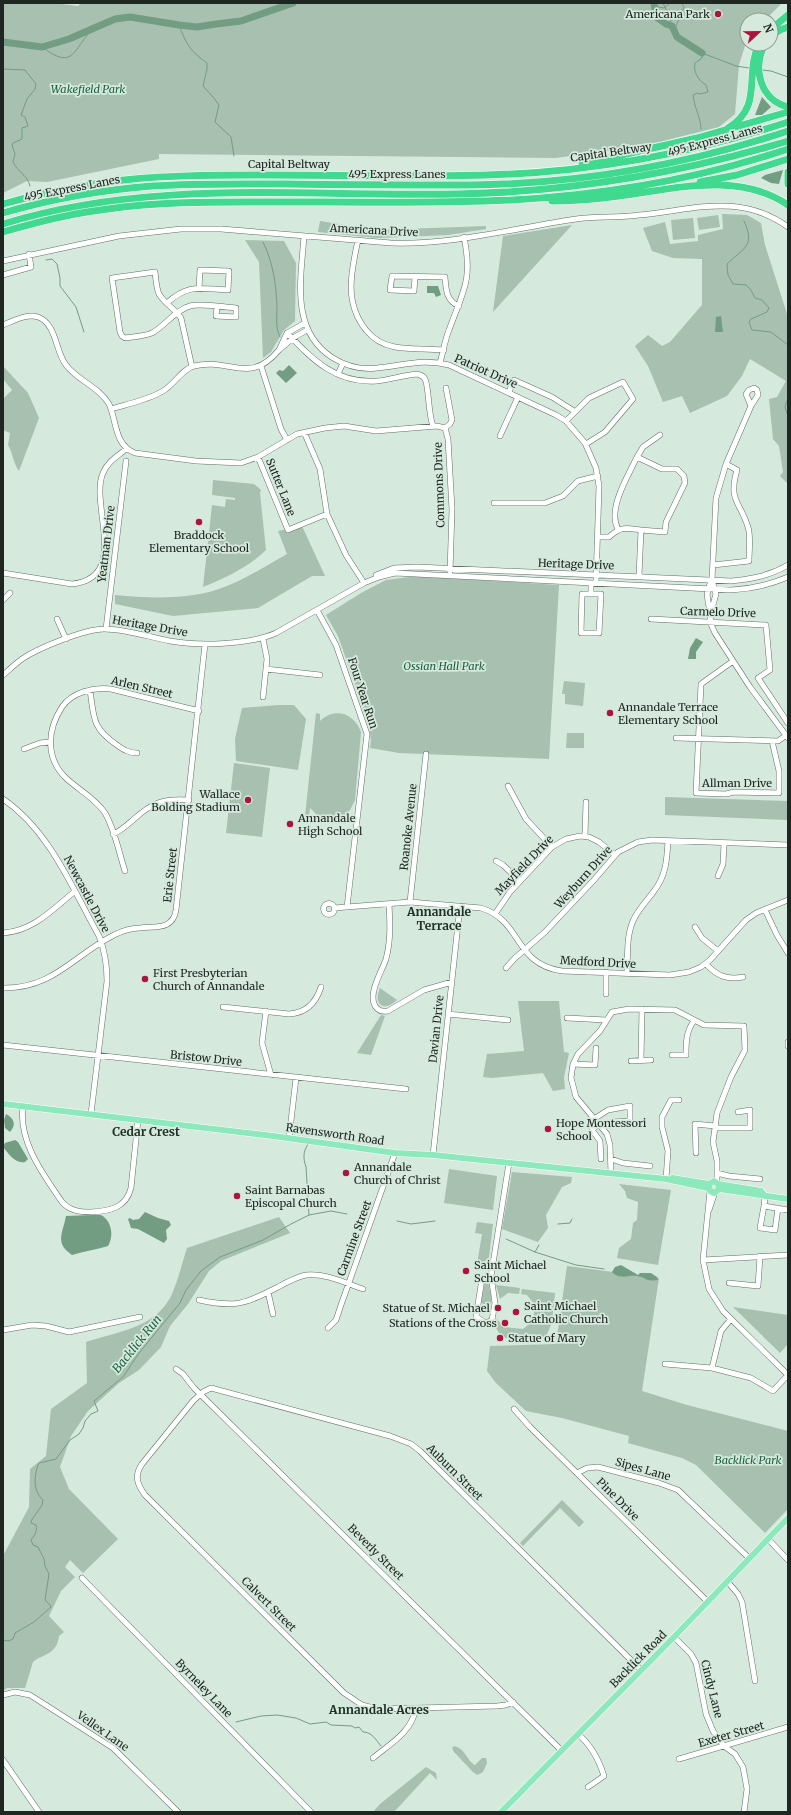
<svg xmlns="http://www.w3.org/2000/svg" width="791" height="1815" viewBox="0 0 791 1815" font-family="Merriweather,serif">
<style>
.green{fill:#a7c0b0}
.water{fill:#739d83}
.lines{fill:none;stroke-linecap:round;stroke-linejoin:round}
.stream{stroke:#739d83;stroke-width:1}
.river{stroke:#739d83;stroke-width:7}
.minor-casing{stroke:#5f7065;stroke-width:6}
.major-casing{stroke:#fff;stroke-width:7}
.highway-casing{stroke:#fff;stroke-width:8}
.minor{stroke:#fff;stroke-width:5}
.major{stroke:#8de8bc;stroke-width:6}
.highway{stroke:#41d88f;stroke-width:7}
.poi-dot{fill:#aa143d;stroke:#d5e9dc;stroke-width:1.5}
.labels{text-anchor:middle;stroke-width:3.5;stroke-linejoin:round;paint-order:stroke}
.poi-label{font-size:11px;fill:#202723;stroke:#d5e9dc;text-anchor:start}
.park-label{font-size:11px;font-style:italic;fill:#1b603e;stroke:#d5e9dc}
.street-label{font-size:11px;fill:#202723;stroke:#d5e9dc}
.neighbourhood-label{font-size:12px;font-weight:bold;fill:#203026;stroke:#d5e9dc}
.water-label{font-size:12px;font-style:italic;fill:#1e6240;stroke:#d5e9dc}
</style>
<rect width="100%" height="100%" fill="#d5e9dc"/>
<path class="green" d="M3,3H54L78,6L81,3H782L765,20H747V39L739,65L735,114L719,127L659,142L602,152L555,158L159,154V159L47,182L27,181L3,193Z
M722,214L747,215L761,223L765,245L788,317V484L780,476L783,472L779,446L773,439L769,399L777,397L786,381L750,359L742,376L727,396L690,413L682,396L663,402L648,366L635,346L648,335L662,346L670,342L702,305V259L673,258L652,251L643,228L665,222L670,244L698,241V235L723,229Z
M718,215L720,227L699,230L697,218Z
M693,218L695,238L673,240L671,220Z
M320,221L377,230L486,226V229L448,235L377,238L318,232Z
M572,225L493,312L503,236Z
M245,240L284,241L296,263L295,321L284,330L271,352L263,358L259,262Z
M3,366L28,393L39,418L19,471C13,463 13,453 8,445L10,433L3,430V399L12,390L3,379Z
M213,480L254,484L261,490L260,493L266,550C249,567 225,578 203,587L212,505L225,507L226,499L235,500V498L212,495Z
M302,526L325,576H312L258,608L173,616L115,604V595C148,598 184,600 216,590C241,582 264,567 287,554L278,531Z
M417,576L559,585L549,759L399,753L370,748L371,740L369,724L338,636L326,615L361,593L386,580Z
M564,681L585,683L583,706L565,704V694H562Z
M279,705H294L306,719L298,770L236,761L235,739L242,708Z
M316,713L320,714V721C335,707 354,713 361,732L355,800L350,810L343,817L331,820L319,817L310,808L309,816H305Z
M567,733H584V748H566Z
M234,763L270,768L262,837L226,833Z
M665,797L788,801V820L665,815Z
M380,988L397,1000C383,1013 373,1004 380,988Z
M518,1001H559L564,1052L569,1053L564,1077L565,1089L553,1091L543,1073L492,1078L483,1077L487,1054L524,1051Z
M381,1015L385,1016L371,1055L357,1053Z
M449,1169L497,1176L493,1210L444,1203Z
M512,1172L572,1177L571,1183L562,1187L546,1215L548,1228L538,1242L502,1229Z
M619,1184L671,1190L658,1265L617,1258L619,1248L631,1239L633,1223L637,1220L638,1202L627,1198L625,1191Z
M279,1217L290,1233L221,1261L209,1271L188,1304L170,1326L161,1347L139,1370L119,1383L88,1411L71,1436L60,1467L69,1489L118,1539L83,1573L70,1560L65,1567L75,1577L61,1591L49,1616L64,1632L59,1636C57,1655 42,1654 33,1662L25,1688H7L3,1691V1556L29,1507L30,1469L46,1456L51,1409L87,1383L86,1342C116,1332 154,1328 170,1298C177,1285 182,1263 187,1248Z
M477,1222L493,1224L489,1257L481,1265L477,1264L482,1234L475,1233Z
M567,1266L659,1278L642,1391L687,1405L788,1431V1509L765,1533L696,1465L682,1458L628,1443L629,1436L562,1418L526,1411L496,1383L487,1371L490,1346L556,1344Z
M485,1281L488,1282L491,1295V1304H483L481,1302Z
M496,1285L520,1288L519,1294L508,1293L500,1299Z
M522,1289L555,1293L552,1322L546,1337L503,1338L502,1334L499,1333L494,1325L497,1319L504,1327L523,1329L533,1321L535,1305L527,1295L521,1294Z
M733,1307L788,1315V1344L780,1353Z
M562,1500L584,1522L579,1527L560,1508L523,1546L520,1543Z
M454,1746C465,1748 467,1761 475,1765L482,1758H486L487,1763L483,1772L477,1775L473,1772L454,1752L452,1748Z
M426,1767L436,1773L437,1780L430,1773L394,1812H373L380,1804Z"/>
<path class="water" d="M762,97L771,107L762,115H755Z
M783,170L779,184L771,183L761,178L765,175Z
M427,286H438L441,295L436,297L434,293H427Z
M721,316L723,332H715L716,317Z
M289,365L297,373L286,383L276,373L279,370L283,371Z
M696,638L703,642L696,652V659H688L690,648Z
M6,1114C15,1119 16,1125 10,1132L5,1128L4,1120Z
M15,1140L18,1142L28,1159L25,1162C15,1164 9,1154 3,1147L5,1143Z
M145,1212L158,1218L169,1221L171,1225L166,1230L167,1239L164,1243L138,1229L131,1228L128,1219L130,1218L133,1220L139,1219Z
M92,1215H101C112,1221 114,1236 108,1246C96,1250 84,1251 72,1255C54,1243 63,1233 66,1216Z
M621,1265L638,1275L640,1273H651L657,1277L658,1280C645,1282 646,1277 637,1276C628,1275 619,1280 612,1272L615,1267Z"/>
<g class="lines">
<path class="stream" d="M663,3L671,20L670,25
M654,6L664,8L670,3
M179,25C186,44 190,51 207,63V69L203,86L213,97L219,105L215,122L231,137L234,156
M674,31L684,7L681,3
M42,47C75,72 73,48 92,30
M3,69L25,70L36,84L35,89L27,99L21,115L25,117L28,126L22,128V139L13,143L12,145L15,154L13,162C18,172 28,176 30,186
M762,70L771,71L788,77
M701,129C701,118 694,107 693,95L697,93L700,94L708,92L706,85C698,80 693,72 695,63L702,58V53L736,66L749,68
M744,221C756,247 743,248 727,264L728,275L733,284L746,285L751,290L755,298L762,300L769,308L767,312L751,319L749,322L752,330L771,332L788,345
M263,242C273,262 276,284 277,306C277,317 275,327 280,337
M46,260L52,259L57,264L60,278V286L76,307L84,332
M788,397L785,407L788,416
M309,1215L331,1211L347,1214
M397,1221L411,1224L435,1221
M558,1224L570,1223L572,1219
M506,1239L535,1252L576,1265L604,1269
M535,1252L539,1245
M3,1640L8,1641L13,1639L15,1633L34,1622L51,1607L50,1605L45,1600L49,1574L45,1566L44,1559L38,1547L33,1545L31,1540C34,1536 38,1531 36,1525L31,1523V1521L42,1505L43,1500C33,1491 34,1477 38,1465L39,1463L56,1459L70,1440L79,1434L83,1428L85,1421L91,1414L98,1411L94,1401L123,1377L139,1353L180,1303L186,1290L201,1271L220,1257L263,1240L291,1224L309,1215L306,1167C303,1158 303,1152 308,1144
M236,1722L261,1716L277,1715L296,1718L310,1724L326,1722L331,1725L352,1726L355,1728L359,1727L363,1732C372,1732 376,1740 381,1746"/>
<path class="river" d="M654,3L656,17L666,24L672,26L677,37L702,53
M3,42L42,47L69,39L115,19L130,17L179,25L197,27L216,24L241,21L293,3"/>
<defs>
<path id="minor" d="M304,236C301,279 290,331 333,358C346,366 361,370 377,368C401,366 424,358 449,365L556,415L566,421L585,443L596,468L599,486L596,583
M358,240C351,272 344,303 366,330C373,339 384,345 395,347C411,350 427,348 444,350
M3,261L119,236L181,229H221L391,243C453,245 515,228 576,219C597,216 618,218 639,215C694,210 739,192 788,227
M3,275L31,267L29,254
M415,277L414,291L390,290L392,276L445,277C446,289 446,301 459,306
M167,303C189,283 200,289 228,290L229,271L200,270L199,289
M305,323L287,333L279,350L293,338L307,330
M3,325C13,321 28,313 38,317C57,324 55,351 66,365C77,380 99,387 109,404C117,421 114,445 135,453L196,461L241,463L258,457L297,434L325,428L344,426L376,431L437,426L445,428
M287,333C313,360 336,384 377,381C390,380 403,375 417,374C420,375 423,375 425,379C429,386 428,414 433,426
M440,363C443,352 445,340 449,330C463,291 473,281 464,237
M261,366L281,429L287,440
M192,367L181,318C175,309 164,303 159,294C156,287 156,279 155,272L112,278L120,332L122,336L125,338C133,337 145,336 152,333C165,326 175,310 190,306C201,303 223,307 236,308V317L216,316L217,307
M338,374L343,363
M509,392L514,380L552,397L574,411
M111,409C128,404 148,400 163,391C175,384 181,370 194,366C229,357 249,386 279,350
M566,421L589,398L623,382L633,399L605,432L586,444
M445,428L448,439L452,509L450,572
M445,428L450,424L452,420L446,388
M304,432L320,469L327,514L346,555L364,583
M500,436L518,397
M258,457L288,530L327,514
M637,457L643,447L660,435
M494,503H545L563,496L578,481L598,476
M618,529C607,509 628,476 637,457L662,469H677L684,476L685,483L666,522L665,532L641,530
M598,537H609C621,526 625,528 641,530L639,576
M713,565L749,561C749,551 751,536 748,527C740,501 728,501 737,470L726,464L751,406L758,395L757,390L754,388L749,390L746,394L751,406
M3,573L72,584C131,578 89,504 103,473C108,461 117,457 126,449
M376,575L394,568L417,567L731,581C752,579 769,576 788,565
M712,580L716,594L711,612L710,622L715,633L750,687L788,738
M591,583V594H582L581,633H599L601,594H591
M3,600L10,593
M317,610L336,645L367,734L347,907
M710,611C707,597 705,593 712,580L716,498L726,464
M57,619L66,639
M651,619L766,625L770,670L758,678L788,723
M106,629L126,461
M263,639L267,659L263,697
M733,661L701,684L696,793L726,794L734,792L779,793V771L772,741
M266,669L320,675
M3,675C9,670 15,664 22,659C38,648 85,629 104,629C126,629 149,637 170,641C200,646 249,645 276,633L364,583L379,577L395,573L731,590C752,589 769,585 788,577
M90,690C94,718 92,728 117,745C124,750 129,753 137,753
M676,738L778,741L788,734
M24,749L40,743L50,742
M508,786L526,819L552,847
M3,799C50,831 72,888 99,936C105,951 107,966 107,981L91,1114
M113,834C121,831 127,825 134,819C152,803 163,798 189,800
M585,836L586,802
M496,861L503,865L520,881
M125,871C119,853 115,830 105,813C96,799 79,790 67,779C45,759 47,730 62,707C72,692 94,687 111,689L199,711
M718,876L723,864L724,844
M410,902L426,754
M323.5 909a5.5 5.5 0 1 1 11 0a5.5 5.5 0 1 1-11 0Z
M389,904C390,923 391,940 386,959C382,971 373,984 373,997C373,1006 378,1013 388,1011L424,990L452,982
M334,908L410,902L481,908C523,921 513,964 562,971L670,975L689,972L701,967L710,960L746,920L756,913L788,900
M765,910L777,935L788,953
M495,914L510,892L552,847L566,839L580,836L589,837L599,842L615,855
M695,927L702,938L718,951
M3,933C33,931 52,910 74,892
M706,964C717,976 727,980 743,977
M506,968L515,958L545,932L593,881L618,852L638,842L652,840L788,845
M627,973C628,956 626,937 633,921C638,909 647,901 654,891C666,876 667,859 668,841
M3,988C53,989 74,955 114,935C122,931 131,928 140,928C156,926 173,930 176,910L205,644
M606,994V972
M223,1007L289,1014C306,1013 316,1003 321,987
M266,1011L262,1043L271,1075
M448,1014L508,1020
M567,1018L606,1020
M788,1042V1046
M3,1045L406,1089
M672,1055H686C686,1043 686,1031 694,1021
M641,1060L642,1009
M631,1061L651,1060
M573,1064L595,1065L596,1048
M23,1106C18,1141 43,1174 62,1202C70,1211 80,1212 91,1212C110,1211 126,1208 131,1188L138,1120
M594,1119L608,1110L630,1106V1121L613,1122
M599,1123L592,1130L600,1141L601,1159
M715,1128H750V1110L738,1112
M289,1138L296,1078
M696,1153L695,1124L715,1126
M433,1155L460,906
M611,1159L623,1163L650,1166
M611,1173L610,1145L607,1134L576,1097L571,1078L573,1064L578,1054L600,1031L612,1012L629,1009L675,1010L704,1025L744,1026L745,1050L731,1077L717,1113L713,1142L717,1161V1182
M717,1173L729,1176L760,1179
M666,1179L668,1151L662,1127V1117L671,1100H679
M710,1191L703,1260L709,1289L723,1311L788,1375
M765,1196L764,1206L788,1210
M764,1206L760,1228L775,1230L778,1208
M709,1210L715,1192
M703,1260L788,1255
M491,1276L482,1279L476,1317L486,1323L492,1320L495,1303L491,1276L509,1163
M729,1283L758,1286L760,1256
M268,1292L273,1314
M199,1300C236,1308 245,1304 278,1287C287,1282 296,1277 306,1275C326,1273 345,1283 363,1289
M328,1328L336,1320L341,1305L395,1153
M3,1330L32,1325L46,1326L69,1332L140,1317
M665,1364L712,1368L751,1378L773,1391L788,1375
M712,1368L721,1331L731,1319
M176,1369L183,1374L194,1388L561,1750
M514,1409L530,1427L708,1602
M577,1473L587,1468L598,1467L659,1483L678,1490L749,1558
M768,1539L788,1560
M82,1578L311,1812
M727,1581L738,1594L742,1602L755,1681
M674,1637L691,1654L696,1663L706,1714L713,1731L724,1746L735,1754L743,1767L747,1789L744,1812
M3,1695L15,1692L30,1695L113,1748L178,1812
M513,1702L506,1705L497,1706L377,1709L362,1705L344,1693L145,1495C137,1484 134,1476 142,1464L193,1401L203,1392L211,1388L390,1436L411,1444L420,1451L641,1670
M578,1734C591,1745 599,1760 604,1776L588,1787
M373,1758C390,1744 412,1732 416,1708
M679,1759L788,1727
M3,1760L39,1812"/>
<path id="major" d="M3,1104L273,1136L395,1153L433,1155L666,1179L708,1188
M672,1178L709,1184L714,1181L719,1185L718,1190L714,1193L710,1191L709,1184
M718,1184L761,1191L765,1196
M719,1189L788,1199
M501,1812L674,1637L788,1518"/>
<path id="highway" d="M771,29L788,15
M771,36L780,30L788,27
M765,44C752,68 760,100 788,107
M728,128C764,107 744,74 759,44
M582,164L697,138L788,112
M788,172V184
M700,182L737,175L788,159
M552,201C574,201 597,199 619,196C674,189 738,171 788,205
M3,204C43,193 83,184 124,180C170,175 217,175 263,175C338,175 412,177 487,175C589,172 690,154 788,122
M3,213C51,199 101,190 152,186C197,183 242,184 287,184C349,185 410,185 471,185C579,184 685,165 788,131
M3,224C151,178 306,197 458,194C571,192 681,173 788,141
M3,232C37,222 72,213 108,209C163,201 219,202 275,202C345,202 416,203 486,201C587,198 692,181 788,149"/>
</defs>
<use href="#minor" class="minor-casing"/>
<use href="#major" class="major-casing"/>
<use href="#highway" class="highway-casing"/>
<use href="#minor" class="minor"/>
<use href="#major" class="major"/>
<use href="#highway" class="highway"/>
</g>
<g class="poi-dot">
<circle cx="718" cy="14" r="4"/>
<circle cx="199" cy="522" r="4"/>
<circle cx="610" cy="713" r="4"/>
<circle cx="248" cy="800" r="4"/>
<circle cx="290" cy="824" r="4"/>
<circle cx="145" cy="979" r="4"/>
<circle cx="548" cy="1129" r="4"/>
<circle cx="346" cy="1173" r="4"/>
<circle cx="237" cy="1196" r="4"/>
<circle cx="466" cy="1271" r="4"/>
<circle cx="498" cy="1308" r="4"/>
<circle cx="516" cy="1312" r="4"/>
<circle cx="505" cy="1323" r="4"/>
<circle cx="500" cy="1338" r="4"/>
</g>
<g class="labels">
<g class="poi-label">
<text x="710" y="18" text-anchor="end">Americana Park</text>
<text x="199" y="539" text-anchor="middle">Braddock<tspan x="199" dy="13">Elementary School</tspan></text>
<text x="618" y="711">Annandale Terrace<tspan x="618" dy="13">Elementary School</tspan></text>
<text x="240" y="798" text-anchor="end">Wallace<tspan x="240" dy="13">Bolding Stadium</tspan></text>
<text x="298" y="822">Annandale<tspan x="298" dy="13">High School</tspan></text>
<text x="153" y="977">First Presbyterian<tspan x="153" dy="13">Church of Annandale</tspan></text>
<text x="556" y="1127">Hope Montessori<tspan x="556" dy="13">School</tspan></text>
<text x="354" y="1171">Annandale<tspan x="354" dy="13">Church of Christ</tspan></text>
<text x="245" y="1194">Saint Barnabas<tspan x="245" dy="13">Episcopal Church</tspan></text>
<text x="474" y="1269">Saint Michael<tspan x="474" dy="13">School</tspan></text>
<text x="524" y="1310">Saint Michael<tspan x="524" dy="13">Catholic Church</tspan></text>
<text x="490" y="1312" text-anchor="end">Statue of St. Michael</text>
<text x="497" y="1327" text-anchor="end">Stations of the Cross</text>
<text x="508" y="1342">Statue of Mary</text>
</g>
<g class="park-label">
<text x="88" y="93">Wakefield Park</text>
<text x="444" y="670">Ossian Hall Park</text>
<text x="748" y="1464">Backlick Park</text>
</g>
<g class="street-label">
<text transform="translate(715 140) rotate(-15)" y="4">495 Express Lanes</text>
<text transform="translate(611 152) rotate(-8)" y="4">Capital Beltway</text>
<text x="289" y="168">Capital Beltway</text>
<text x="397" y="178">495 Express Lanes</text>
<text transform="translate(72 188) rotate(-11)" y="4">495 Express Lanes</text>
<text transform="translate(374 230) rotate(3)" y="4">Americana Drive</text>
<text transform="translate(486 371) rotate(24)" y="4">Patriot Drive</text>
<text transform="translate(439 485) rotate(-92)" y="4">Commons Drive</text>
<text transform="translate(281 487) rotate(68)" y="4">Sutter Lane</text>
<text transform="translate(106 544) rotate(-83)" y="4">Yeatman Drive</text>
<text transform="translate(576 564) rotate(2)" y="4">Heritage Drive</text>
<text transform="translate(718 612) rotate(2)" y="4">Carmelo Drive</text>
<text transform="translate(150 626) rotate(10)" y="4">Heritage Drive</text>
<text transform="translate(142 687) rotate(13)" y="4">Arlen Street</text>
<text transform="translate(363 693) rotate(72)" y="4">Four Year Run</text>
<text x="737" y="787">Allman Drive</text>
<text transform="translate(408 827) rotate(-84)" y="4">Roanoke Avenue</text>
<text transform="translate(524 865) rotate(-46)" y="4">Mayfield Drive</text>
<text transform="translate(170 875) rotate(-84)" y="4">Erie Street</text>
<text transform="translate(583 877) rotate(-48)" y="4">Weyburn Drive</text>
<text transform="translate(87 894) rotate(62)" y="4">Newcastle Drive</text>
<text transform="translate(598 962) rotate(3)" y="4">Medford Drive</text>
<text transform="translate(436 1029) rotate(-84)" y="4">Davian Drive</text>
<text transform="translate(206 1058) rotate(6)" y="4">Bristow Drive</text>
<text transform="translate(335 1134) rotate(8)" y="4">Ravensworth Road</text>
<text transform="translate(354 1238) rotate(-70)" y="4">Carmine Street</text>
<text transform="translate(643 1469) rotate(16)" y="4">Sipes Lane</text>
<text transform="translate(455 1472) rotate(45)" y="4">Auburn Street</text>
<text transform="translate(618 1499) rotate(45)" y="4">Pine Drive</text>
<text transform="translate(376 1552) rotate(45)" y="4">Beverly Street</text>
<text transform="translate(269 1604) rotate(45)" y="4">Calvert Street</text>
<text transform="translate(638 1659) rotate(-45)" y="4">Backlick Road</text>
<text transform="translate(204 1688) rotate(46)" y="4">Byrneley Lane</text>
<text transform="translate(712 1689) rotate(76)" y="4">Cindy Lane</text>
<text transform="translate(103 1731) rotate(35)" y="4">Vellex Lane</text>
<text transform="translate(731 1734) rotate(-16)" y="4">Exeter Street</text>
</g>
<g class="neighbourhood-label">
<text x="439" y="916">Annandale<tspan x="439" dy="14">Terrace</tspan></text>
<text x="146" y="1136">Cedar Crest</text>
<text x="379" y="1714">Annandale Acres</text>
</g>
<g class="water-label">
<text transform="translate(137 1344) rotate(-51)" y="4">Backlick Run</text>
</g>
</g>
<rect width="791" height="1815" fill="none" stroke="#202723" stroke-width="8"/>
<g transform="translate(759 32) rotate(68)"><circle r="19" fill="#d5e9dc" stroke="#8d9b92"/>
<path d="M0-3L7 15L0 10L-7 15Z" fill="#aa143d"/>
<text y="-6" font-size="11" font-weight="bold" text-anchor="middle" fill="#202723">N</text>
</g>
</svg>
